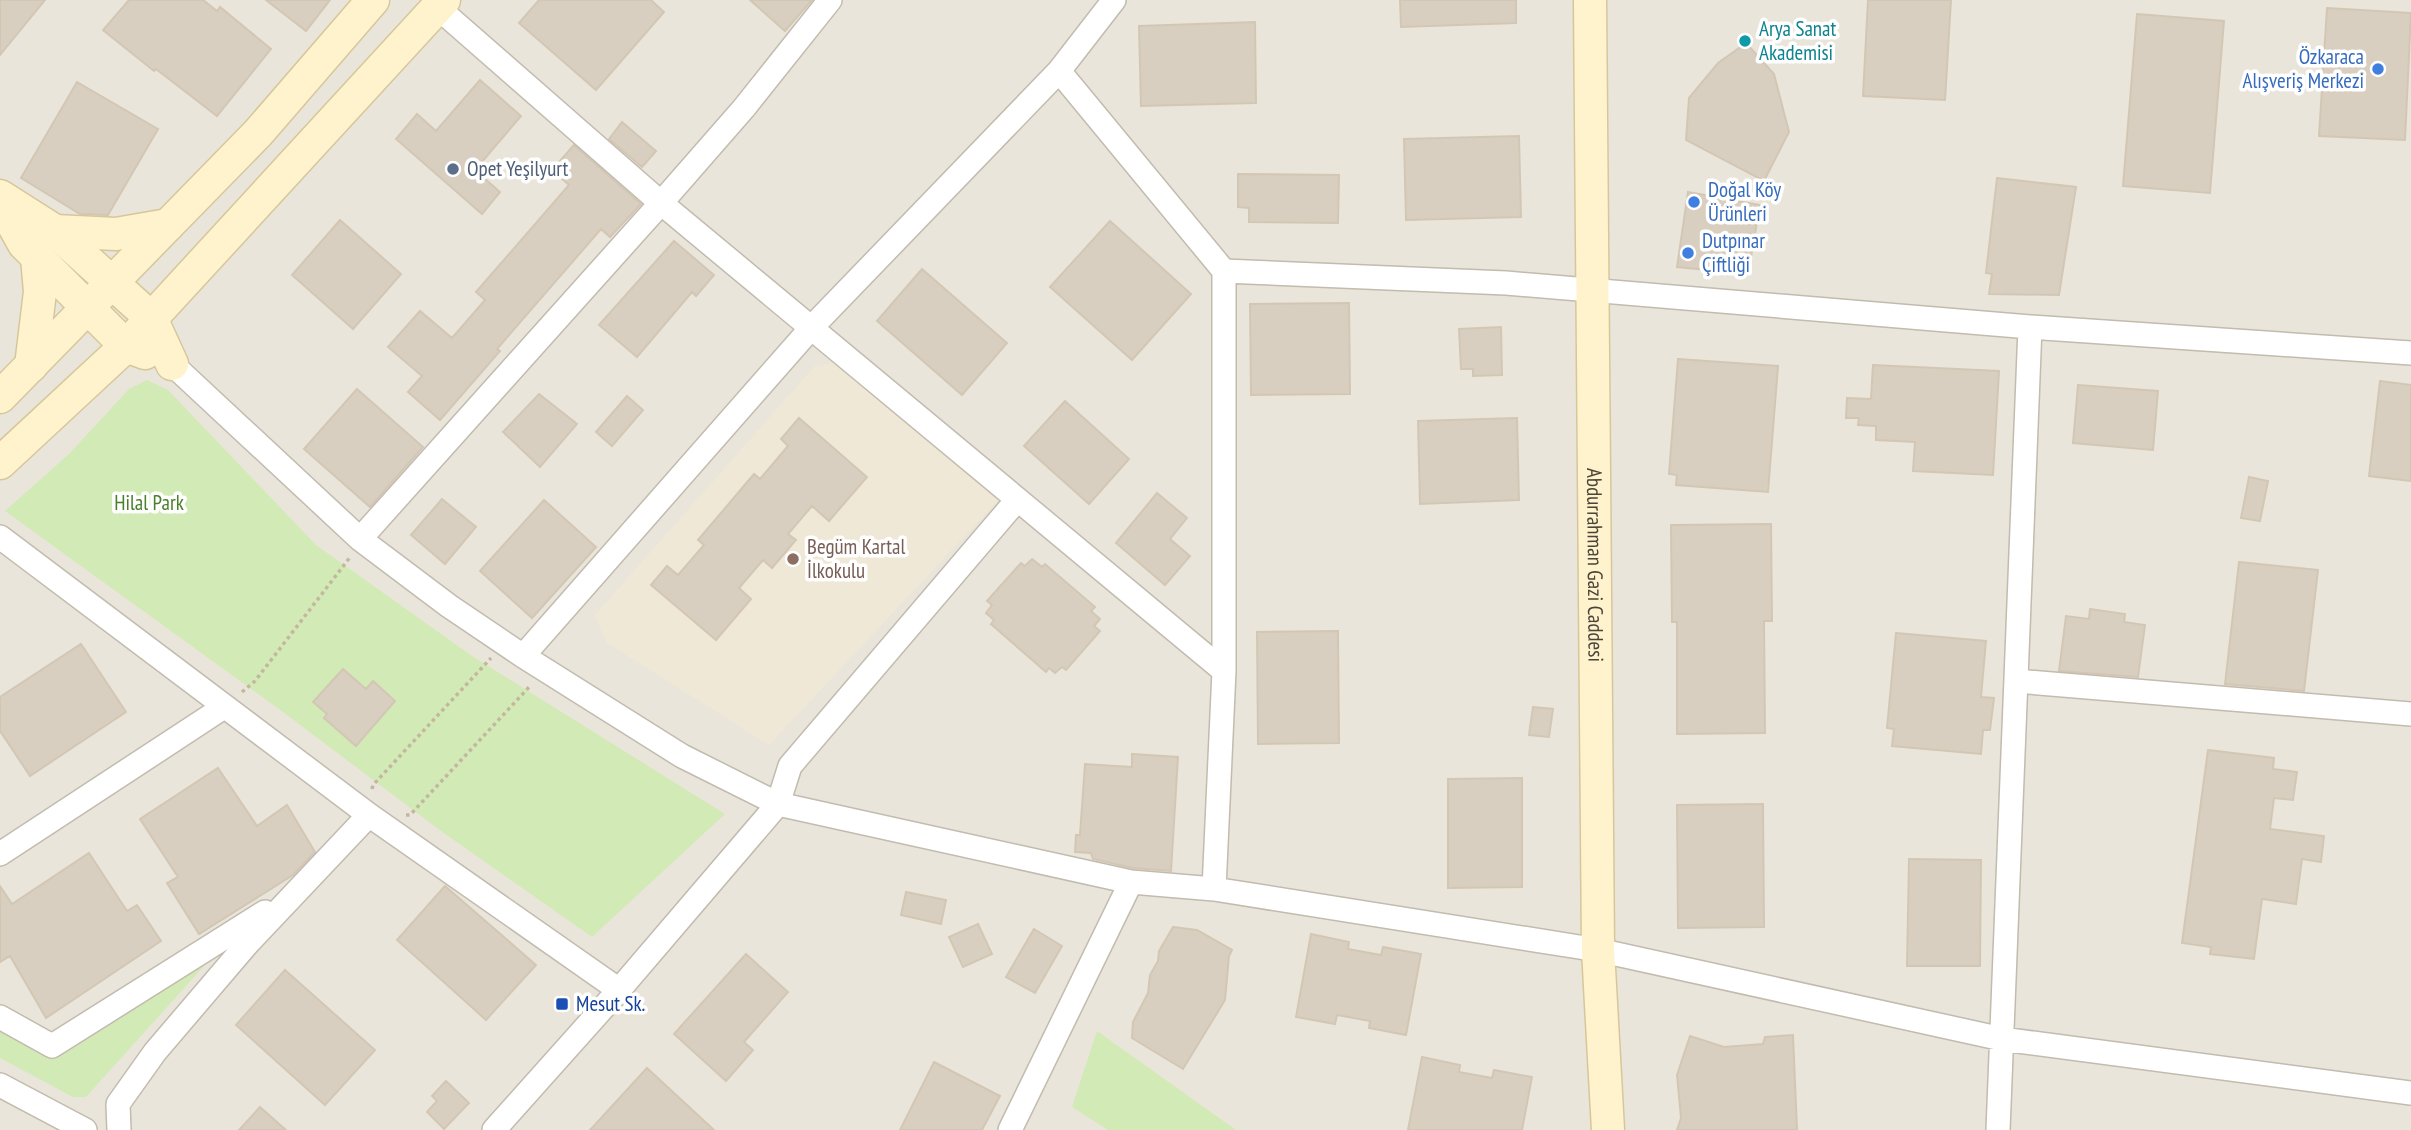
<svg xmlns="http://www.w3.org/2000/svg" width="2411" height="1130" viewBox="0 0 2411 1130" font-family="'PT Sans Narrow',sans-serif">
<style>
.residential{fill:#eae5da}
.education{fill:#efe8d6}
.green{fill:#d2eab5}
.building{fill:#d8cfc1;stroke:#d3c7b4;stroke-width:2}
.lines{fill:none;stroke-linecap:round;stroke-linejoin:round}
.street-casing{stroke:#c2bbae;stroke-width:26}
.secondary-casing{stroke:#d6c79b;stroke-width:35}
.path{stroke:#c4b79f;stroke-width:3.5;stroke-dasharray:3.5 3.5;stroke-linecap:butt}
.street{stroke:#fff;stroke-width:23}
.secondary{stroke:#fff3cd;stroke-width:32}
.culture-dot{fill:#0f9aa8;stroke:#fff;stroke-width:2.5}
.shop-dot{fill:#3f7fe0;stroke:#fff;stroke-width:2.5}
.service-dot{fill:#5c6f8a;stroke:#fff;stroke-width:2.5}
.education-dot{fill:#8d6e63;stroke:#fff;stroke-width:2.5}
.transit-dot{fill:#1a4fb4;stroke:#fff;stroke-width:2.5}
.labels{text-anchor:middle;stroke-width:7;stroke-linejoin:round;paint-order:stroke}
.culture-label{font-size:21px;fill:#0d838f;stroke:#fff;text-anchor:start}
.shop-label{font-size:21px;fill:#366cbe;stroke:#fff;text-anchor:start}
.service-label{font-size:21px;fill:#4e5e75;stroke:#fff;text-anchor:start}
.park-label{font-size:21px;fill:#4a7f2a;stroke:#fff}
.education-label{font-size:21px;fill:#785e54;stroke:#fff;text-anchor:start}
.street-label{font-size:21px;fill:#4b4439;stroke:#fff}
.transit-label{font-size:21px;fill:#164399;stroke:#fff;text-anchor:start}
</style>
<rect width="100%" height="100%" fill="#f6f3ec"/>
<path class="residential" d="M0,0H2411V1130H0Z"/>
<path class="education" d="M840,362L1001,497L769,745L606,642L595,615L815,366Z"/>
<path class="green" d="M147,380L168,390L316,545L472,656L725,814L592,937L441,831L283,712L5,511L69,454L129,389Z
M193,955L205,965L86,1097H73L0,1058V1010L61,1040Z
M1097,1031L1236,1130H1108L1072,1107Z"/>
<path class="building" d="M0,0H45L0,55Z
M129,0H203L217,11L220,7L271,49L217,116L156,69L154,71L103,30Z
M266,0H330L306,31Z
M539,0H651L664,12L596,90L519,23Z
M750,0H812L785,31Z
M1400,0H1516V23L1401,27Z
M1868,0H1951L1945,100L1863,96Z
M2327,8L2411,13L2405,140L2319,136Z
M2137,14L2224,21L2210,193L2123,186Z
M1255,22L1256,103L1141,106L1139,26Z
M1746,43L1774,74L1789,132L1764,181L1686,140L1689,98L1718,63Z
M480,80L521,116L475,170L500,192L482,214L396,139L417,114L436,131Z
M77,82L158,129L108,215L80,214L21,178Z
M622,122L656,151L642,167L609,139Z
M1519,136L1521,217L1406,220L1404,139Z
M574,145L641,204L610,237L601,229L497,349L500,351L440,420L408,392L422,376L388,347L420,311L452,338L485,300L476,292L569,185L552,170Z
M1238,174L1339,175L1338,223L1249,222V208L1238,207Z
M1997,178L2076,187L2059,295L1989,294L1992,274L1986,273Z
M1688,192L1760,205L1748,274L1677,267Z
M340,220L401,274L353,329L292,275Z
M1110,221L1191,294L1132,360L1050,287Z
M674,241L714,275L696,296L692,292L637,357L599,325Z
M922,269L1007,343L962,395L877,321Z
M1349,303L1350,394L1251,395L1250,304Z
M1501,327L1502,375L1473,376V369H1461L1459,329Z
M1678,359L1778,366L1768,492L1676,485L1677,475L1669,474Z
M1873,365L1999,371L1993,475L1913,471L1915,442L1876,440V426L1858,425L1859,418H1846L1847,398L1871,399Z
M2380,381L2411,385V481L2369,476Z
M2078,385L2158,391L2153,450L2073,443Z
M357,389L423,447L370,507L304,449Z
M539,394L577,424L540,467L503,432Z
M627,396L643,410L612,446L596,432Z
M1065,401L1129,459L1089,504L1024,446Z
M799,418L867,477L829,521L812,506L788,534L796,540L772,568L763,560L739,588L751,599L716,640L651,585L667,566L678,575L704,545L698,540L754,474L760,479L788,446L781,439Z
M1517,418L1519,500L1420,504L1418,421Z
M2249,477L2268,481L2260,521L2241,518Z
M1157,493L1187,518L1170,539L1190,556L1165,585L1116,543Z
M442,499L476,527L445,564L411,535Z
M544,500L596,547L532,618L480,571Z
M1771,524L1772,621H1764L1765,733L1677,734V622H1672L1671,525Z
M1032,559L1042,567L1045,564L1095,607L1091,611L1100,619L1094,626L1100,631L1066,670L1062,667L1055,673L1049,668L1046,672L991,624L994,620L986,613L992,605L987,601L1021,563L1025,566Z
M2239,562L2318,570L2304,691L2225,684Z
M2090,609L2125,614L2124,622L2145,625L2138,677L2059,671L2066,616L2089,619Z
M1338,631L1339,743L1258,744L1257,632Z
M1896,633L1986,641L1981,697L1994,698L1990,730H1983L1981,754L1892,746L1894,729L1887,728Z
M81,644L126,712L30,776L0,731V697Z
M343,669L366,689L373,681L395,701L356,746L324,718L327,714L313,702Z
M1533,707L1553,709L1549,737L1529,735Z
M2208,750L2274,758L2273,769L2297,772L2293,800L2274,798L2270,829L2324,836L2321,862L2302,859L2296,904L2262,899L2254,959L2210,954L2211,947L2182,943Z
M1132,754L1178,757L1171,871L1133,868L1093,859L1091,853L1075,852L1076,835H1080L1085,764L1132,767Z
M218,768L257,826L287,805L315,852L293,875L199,934L167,883L178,877L140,819Z
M1522,778V887L1448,888V779Z
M1763,804L1764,927L1678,928L1677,805Z
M89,853L127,911L137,905L161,941L46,1018L10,956L0,962V886L12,904Z
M1909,859L1981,860L1980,966H1907Z
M445,886L536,965L486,1020L397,940Z
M906,892L946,900L941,924L901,915Z
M978,924L992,954L963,967L949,937Z
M1173,927L1197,930L1232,950L1229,956L1225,1000L1183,1069L1132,1038L1133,1022L1148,993L1150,975L1158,961L1159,951Z
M1034,929L1062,946L1035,993L1006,977Z
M1311,934L1349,942L1348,949L1381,955L1383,947L1421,954L1406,1035L1369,1028L1370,1021L1337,1015L1335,1024L1296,1017Z
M746,954L788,992L744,1042L753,1050L726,1081L674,1034Z
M285,970L375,1050L325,1105L236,1025Z
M1793,1035L1797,1130H1677L1681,1118L1677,1075L1690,1036L1724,1047L1763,1044L1765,1037Z
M1422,1057L1460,1065L1459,1072L1492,1078L1494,1070L1532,1077L1522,1130H1408Z
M934,1062L1000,1096L982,1130H900Z
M647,1068L714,1130H590Z
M446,1081L469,1103L444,1129L427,1112L437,1101L432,1096Z
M260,1107L286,1130H239Z"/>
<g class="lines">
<defs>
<path id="street" d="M437,7L661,203L1224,671
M1059,71L1224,271V671L1214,889
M1224,271L1506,283L2030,327L2411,353
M172,364L360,539L449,606L523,656L682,756L778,804L1131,882L1214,889L1598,950L2002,1039L2411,1093
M0,537L369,815L619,990
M360,539L661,203L744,108L830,0
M523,656L812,327L1059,71L1114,0
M2016,681L2411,714
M0,854L224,707
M0,1017L52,1046L265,912
M0,1085L85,1130
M119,1130L118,1104L155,1052L248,943L369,815
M494,1130L619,990L778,804L790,766L1017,500
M1010,1130L1131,882
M1998,1130L2030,327"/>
<g id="secondary">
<path id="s1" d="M1590,0L1598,950L1608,1130"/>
<path d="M0,196L55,231L151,318L172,364"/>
<path d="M0,201L24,244L126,346L145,353"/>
<path d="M55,231L116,234L168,225"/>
<path d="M31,366L40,292L37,257"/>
<path d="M0,397L258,133L373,0"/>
<path d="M0,463L126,346L444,0"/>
</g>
</defs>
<use href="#street" class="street-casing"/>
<use href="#secondary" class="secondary-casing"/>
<path class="path" d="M242,692L255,681L351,556
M372,789L373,785L491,658
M406,815H410L531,685"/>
<use href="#street" class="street"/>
<use href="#secondary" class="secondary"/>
</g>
<circle class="culture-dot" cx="1745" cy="41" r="7"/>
<g class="shop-dot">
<circle cx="2378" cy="69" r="7"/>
<circle cx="1694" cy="202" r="7"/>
<circle cx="1688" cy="253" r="7"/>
</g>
<circle class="service-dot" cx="453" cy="169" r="7"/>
<circle class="education-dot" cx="793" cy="559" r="7"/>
<rect class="transit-dot" x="555" y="997" width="14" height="14" rx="3.5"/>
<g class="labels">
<g class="culture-label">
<text x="1759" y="36">Arya Sanat<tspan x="1759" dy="24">Akademisi</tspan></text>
</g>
<g class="shop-label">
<text x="2364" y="64" text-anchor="end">Özkaraca<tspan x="2364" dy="24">Alışveriş Merkezi</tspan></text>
<text x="1708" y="197">Doğal Köy<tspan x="1708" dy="24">Ürünleri</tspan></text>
<text x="1702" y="248">Dutpınar<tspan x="1702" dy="24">Çiftliği</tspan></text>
</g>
<g class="service-label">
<text x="467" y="176">Opet Yeşilyurt</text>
</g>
<g class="park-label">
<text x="149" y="510">Hilal Park</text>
</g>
<g class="education-label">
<text x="807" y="554">Begüm Kartal<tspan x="807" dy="24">İlkokulu</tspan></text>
</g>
<g class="street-label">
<text dy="7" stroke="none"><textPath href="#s1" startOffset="565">Abdurrahman Gazi Caddesi</textPath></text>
</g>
<g class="transit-label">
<text x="576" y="1011">Mesut Sk.</text>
</g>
</g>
</svg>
